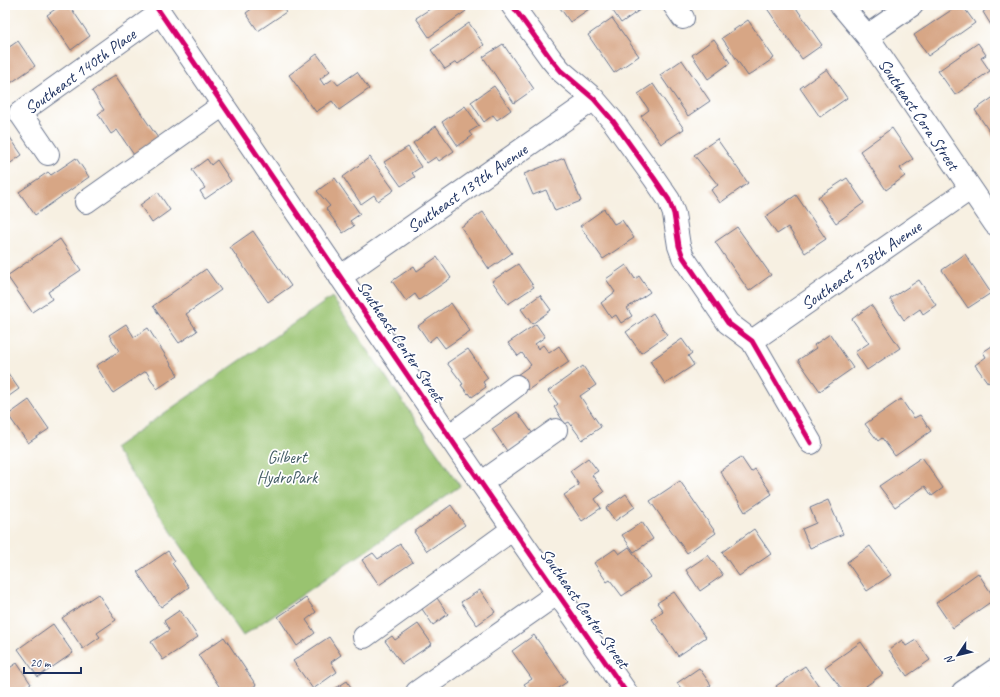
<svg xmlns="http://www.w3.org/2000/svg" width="1000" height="697" viewBox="0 0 1000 697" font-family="Caveat,sans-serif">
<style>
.green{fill:#99c370;stroke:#5a7967}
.building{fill:#d7a685}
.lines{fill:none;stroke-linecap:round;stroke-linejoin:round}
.minor-casing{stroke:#68738c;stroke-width:24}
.minor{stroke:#fff;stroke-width:22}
.cycleway-casing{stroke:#fff;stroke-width:8}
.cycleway{stroke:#d6006c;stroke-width:5}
.labels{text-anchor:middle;stroke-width:3.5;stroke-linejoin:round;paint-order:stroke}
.street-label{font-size:17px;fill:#1b2f5e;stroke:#fff}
.park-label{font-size:17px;fill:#415b63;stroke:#fff}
</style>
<rect width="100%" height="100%" fill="#fff"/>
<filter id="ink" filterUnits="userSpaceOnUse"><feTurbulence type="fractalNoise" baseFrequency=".025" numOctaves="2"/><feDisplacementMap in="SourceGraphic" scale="8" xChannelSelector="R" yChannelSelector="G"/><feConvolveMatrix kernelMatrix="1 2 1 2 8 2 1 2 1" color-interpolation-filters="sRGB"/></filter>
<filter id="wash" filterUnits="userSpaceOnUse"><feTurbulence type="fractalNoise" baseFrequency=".012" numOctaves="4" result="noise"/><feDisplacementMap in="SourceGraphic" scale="16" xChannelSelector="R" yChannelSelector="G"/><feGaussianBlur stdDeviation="0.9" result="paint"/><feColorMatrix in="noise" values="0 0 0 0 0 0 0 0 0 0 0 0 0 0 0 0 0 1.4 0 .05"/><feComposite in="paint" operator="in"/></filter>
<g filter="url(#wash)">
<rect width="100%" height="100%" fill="#f7f0e2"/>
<path class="green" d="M332,297L460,486L243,636L114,448Z"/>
<g id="blocks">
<path class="building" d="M61,5H69L90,36L71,50L47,15Z
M257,5H282L286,12L258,31L246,13Z
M436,5H462L466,11L429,37L416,18Z
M558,5H595L570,22Z
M609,5H647L621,23Z
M770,5H794L822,45L802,59L766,7Z
M959,5H962L975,23L928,56L914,35Z
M993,5H995V23L991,25L983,12Z
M612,18L639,56L614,73L588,35Z
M748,20L774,58L748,76L722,38Z
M469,23L484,45L458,64L456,62L445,69L431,50Z
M714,39L730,63L708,79L692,55Z
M18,41L35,66L5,87V50Z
M978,43L986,55L981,58L990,71L955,95L938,71Z
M503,44L534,89L514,103L483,57Z
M317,54L330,71L320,79L324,85L333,79L338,85L357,72L369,89L339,110L332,101L316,112L289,75Z
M682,60L710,101L688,116L660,75Z
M827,69L847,98L820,117L800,88Z
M115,75L158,138L134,155L117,130L111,134L98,114L104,110L92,91Z
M653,84L684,129L661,144L641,116L649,110L638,94Z
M494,86L511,110L497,120L493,115L484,122L471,102Z
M995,96V140L975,110Z
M465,106L479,126L469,132L472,136L458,146L442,122Z
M436,126L454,151L439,161L436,157L427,163L413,143Z
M892,128L913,159L900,168L905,176L886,190L860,151Z
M7,133L22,155L5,167V134Z
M717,139L748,183L720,203L711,190L718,185L694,155Z
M408,147L421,167L412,173L415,177L401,186L384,162Z
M370,157L394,190L378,201L374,195L361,204L343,177Z
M76,158L89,177L35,215L19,192L48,172L51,175Z
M564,158L581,201L555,211L546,190L533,195L524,174Z
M207,159L211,165L217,160L231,181L205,199L200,191L205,188L192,170Z
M335,178L360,214L350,221L354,226L343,233L326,209L330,206L317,191Z
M847,178L864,203L836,223L818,197Z
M158,192L170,210L152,223L140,205Z
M796,195L826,239L805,253L788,227L777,234L765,217Z
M604,209L614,224L622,220L634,238L603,259L580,226Z
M483,212L512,253L489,269L461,227Z
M737,227L771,275L749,291L715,242Z
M253,231L291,286L268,302L230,247Z
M60,239L81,270L48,292L52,299L32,312L7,276Z
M965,254L991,293L968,308L942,270Z
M437,257L451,278L419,300L415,294L406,301L392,281L414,266L417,271Z
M518,264L534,287L508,304L492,281Z
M626,265L635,279L639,276L650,292L627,308L632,316L621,323L616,315L611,318L601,303L615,292L606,279Z
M206,269L221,290L186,314L197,331L179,343L153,306Z
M919,280L936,305L923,314L920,309L904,320L890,299Z
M540,295L551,310L532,324L521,309Z
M451,303L470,331L445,348L436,336L429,342L418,326Z
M871,305L900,348L867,370L855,352L869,343L852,319Z
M653,313L667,335L641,353L626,332Z
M126,324L134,337L148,328L178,375L157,389L146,371L113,393L96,366L119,351L109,335Z
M536,324L545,337L535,344L538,349L543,345L549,353L559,346L569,362L528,390L517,375L531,365L522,353L518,356L508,343Z
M830,334L853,368L820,391L798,360L816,348L814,345Z
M682,339L692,353L688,356L694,365L665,384L650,361Z
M995,344V378L988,383L975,365L986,357L983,352Z
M468,349L488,378L483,382L486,387L472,397L469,393L468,394L461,385L463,384L447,363Z
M583,366L596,385L580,396L601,427L582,440L569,422L565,424L554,407L558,404L548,391Z
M5,369L19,389L5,399Z
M901,399L914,418L920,415L931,431L895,456L882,438L878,441L865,424Z
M29,400L49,429L28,443L8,415Z
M517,412L533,434L507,451L492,429Z
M741,457L751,472L755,469L772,494L745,512L720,471Z
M922,457L943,488L932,496L925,486L895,507L879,486Z
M588,458L598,471L592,475L604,492L595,499L601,508L582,521L564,495L579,485L570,471Z
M680,481L716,533L687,553L650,501Z
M626,494L635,507L615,521L606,508Z
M828,500L843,534L810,548L802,529L816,523L810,508Z
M451,505L465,525L427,551L414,532Z
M642,522L653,539L634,552L622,535Z
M754,529L771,554L739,576L722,552Z
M400,544L413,562L379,585L362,560L373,553L378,559Z
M870,546L891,575L867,591L847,562Z
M629,547L650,577L622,596L610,580L607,582L594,563L615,549L619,554Z
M168,551L175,561L172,563L189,587L161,607L137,572Z
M708,555L723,575L700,591L686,570Z
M978,573L995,599L953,628L936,603Z
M480,590L495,612L477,625L461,602Z
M674,592L706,637L678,656L652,619L663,611L657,603Z
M98,594L116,620L97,633L100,637L83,649L62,618Z
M306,598L316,612L306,620L315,633L297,646L278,617Z
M437,598L448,614L433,625L422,609Z
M180,610L198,637L163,660L151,642L169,630L164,621Z
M53,624L73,653L38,677L18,649Z
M418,624L432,644L402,664L385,641L392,636L395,640Z
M534,635L567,682L552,692H530L524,684L532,679L512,651Z
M224,637L256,685L248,690L249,692H223L198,655Z
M329,637L341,655L331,662L337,672L313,689L293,661Z
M902,640L906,646L916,640L930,660L907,676L889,650Z
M861,642L883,674L866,686L870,692H844L825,667Z
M17,663L31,684L20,692H5V671Z
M805,666L823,692H780L776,686Z
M699,668L711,685L702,692H684L677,683Z
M347,681L354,692H330Z"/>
</g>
</g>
<g filter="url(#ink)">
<use href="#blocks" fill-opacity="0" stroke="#68738c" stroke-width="1"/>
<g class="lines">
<defs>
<path id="minor" d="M155,5L470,467L626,692
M512,5L551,59L561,71L594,99L613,121L654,178L669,200L674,214L679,246L683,257L728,323L752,341L811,443
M674,5L683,18
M841,5L867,36L995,224
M867,36L912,5
M48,154L20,113L160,13
M86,202L223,105
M340,277L594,99
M752,341L970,189
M449,436L516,386
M481,483L556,430
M364,637L513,529
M417,692L558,593
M963,692L995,670"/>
</defs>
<use href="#minor" class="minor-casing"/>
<use href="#minor" class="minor"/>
<defs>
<path id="cycleway" d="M155,5L470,467L626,692
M512,5L551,59L561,71L594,99L613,121L654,178L669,200L674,214L679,246L683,257L728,323L752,341L811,443"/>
</defs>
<use href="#cycleway" class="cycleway-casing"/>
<use href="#cycleway" class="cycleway"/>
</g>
</g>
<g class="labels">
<g class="street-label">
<text transform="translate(80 71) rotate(-36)" y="6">Southeast 140th Place</text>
<text transform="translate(919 114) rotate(56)" y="6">Southeast Cora Street</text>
<text transform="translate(467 188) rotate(-35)" y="6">Southeast 139th Avenue</text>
<text transform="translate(861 265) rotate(-35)" y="6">Southeast 138th Avenue</text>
<text transform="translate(401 341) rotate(56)" y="6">Southeast Center Street</text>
<text transform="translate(585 608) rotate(55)" y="6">Southeast Center Street</text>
</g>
<g class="park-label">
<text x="287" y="463">Gilbert<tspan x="287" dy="20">HydroPark</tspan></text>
</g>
</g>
<rect width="1000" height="697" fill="none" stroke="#fff" stroke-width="20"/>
<g transform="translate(958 655) rotate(235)" stroke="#ffffff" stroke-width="3" paint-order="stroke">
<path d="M0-3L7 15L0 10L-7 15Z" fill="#1b2f5e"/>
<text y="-6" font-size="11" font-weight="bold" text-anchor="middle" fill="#1b2f5e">N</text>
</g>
<path d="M24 667v6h57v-6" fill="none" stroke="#1b2f5e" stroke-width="2"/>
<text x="30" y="667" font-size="12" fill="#1b2f5e" stroke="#ffffff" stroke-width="3" paint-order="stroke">20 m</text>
</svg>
